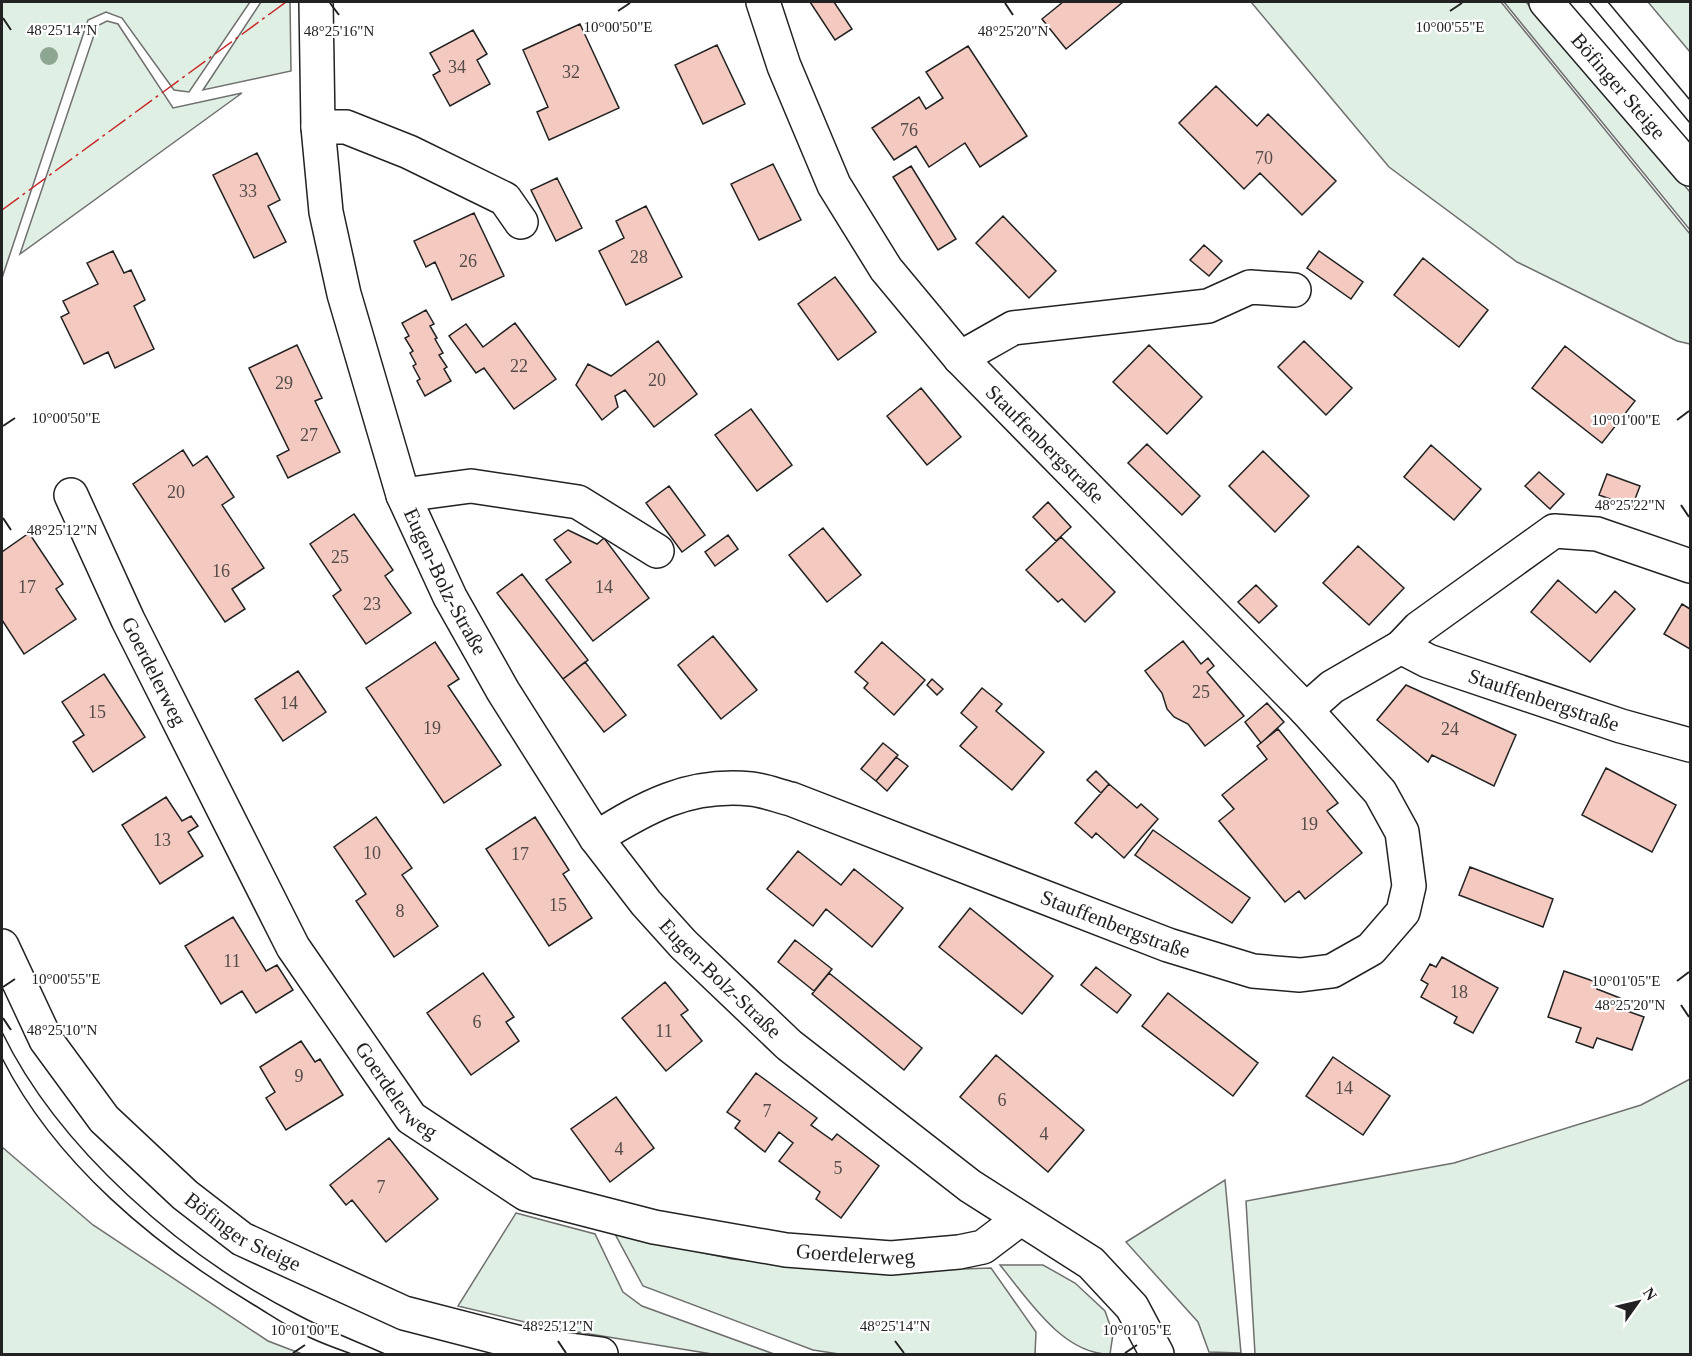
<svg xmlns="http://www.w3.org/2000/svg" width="1692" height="1356" viewBox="0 0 1692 1356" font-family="'Times New Roman',serif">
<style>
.green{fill:#e0efe3;stroke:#6f6f6f;stroke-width:1.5}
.building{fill:#f3c9c0;stroke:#222;stroke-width:1.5}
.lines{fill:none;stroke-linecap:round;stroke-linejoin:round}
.minor-casing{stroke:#222;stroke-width:36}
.minor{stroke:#fff;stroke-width:33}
.tram{stroke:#222;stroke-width:1.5}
.power{stroke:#c62828;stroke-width:1.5;stroke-dasharray:21 4.5 3 4.5;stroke-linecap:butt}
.tree{fill:#8da692}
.ticks{fill:none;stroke:#222;stroke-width:2}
.labels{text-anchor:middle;stroke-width:4.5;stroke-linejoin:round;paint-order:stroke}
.number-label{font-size:18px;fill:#564c4a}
.street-label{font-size:21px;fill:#222;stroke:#fff}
.ticks-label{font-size:15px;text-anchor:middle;fill:#222;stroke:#fff;stroke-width:4.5;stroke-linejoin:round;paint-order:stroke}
</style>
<rect width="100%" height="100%" fill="#fff"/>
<path class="green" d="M2,2H250L189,92L174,90L122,18L106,12L88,20L2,278Z
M261,2H290L291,71L203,90Z
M1251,2H1501L1690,234V344L1677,341L1517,262L1389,167Z
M1504,2H1526L1690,192V230Z
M1648,2H1690V52Z
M107,21L118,24L173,108L242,93L20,254L97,26Z
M1690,1079V1354H1255L1246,1201L1454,1163L1641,1105Z
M2,1147L93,1225L268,1341L302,1354H2Z
M1225,1180L1241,1353L1209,1352L1198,1322L1126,1242Z
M516,1213L595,1234L623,1292L642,1306L774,1354H712L541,1326L458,1306Z
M615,1234L732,1259L872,1272L991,1268L1036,1332L1035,1354H839L813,1350L643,1286Z
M1000,1265H1043L1075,1283L1105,1311L1113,1334L1110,1354C1063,1355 1027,1298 1000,1265Z"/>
<path class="building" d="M810,2H834L852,29L835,40Z
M1063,2H1123L1066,49L1042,19Z
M580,24L619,108L549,140L537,112L548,107L523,50Z
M473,30L487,54L477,60L490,84L450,106L433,75L440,71L430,53Z
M717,45L745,104L703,124L675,65Z
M968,46L1027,136L980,167L965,143L929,167L916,146L894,160L872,128L919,97L926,109L943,98L926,72Z
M1216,86L1257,126L1268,114L1336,181L1302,215L1260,173L1244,189L1179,123Z
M257,153L280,200L268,206L286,242L254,258L213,175Z
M773,164L801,220L759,240L731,184Z
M911,166L956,239L938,250L893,177Z
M557,178L582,228L556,241L531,190Z
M646,206L682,277L626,305L599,251L624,238L616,221Z
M474,213L504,276L452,300L435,262L426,267L414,241Z
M1003,216L1056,271L1029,298L976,243Z
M1204,245L1222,261L1209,276L1190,260Z
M113,251L124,273L131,270L145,300L134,306L154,349L115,368L108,352L84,364L61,317L69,313L63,301L98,284L87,263Z
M1319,251L1363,282L1351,299L1307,268Z
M1423,258L1488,310L1459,347L1394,295Z
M835,277L876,332L838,360L798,304Z
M426,310L434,324L430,326L437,338L435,339L443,353L439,355L447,367L444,369L451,381L425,396L417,381L420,379L413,366L416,364L410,353L413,351L405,338L409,336L402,323Z
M515,323L556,379L514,409L484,368L476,373L449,336L466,324L483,347Z
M658,341L697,394L654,427L625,390L615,396L618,407L602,420L576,385L588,364L611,376Z
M1304,341L1352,388L1326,415L1278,367Z
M297,345L322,398L315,401L340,452L288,478L277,456L289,450L249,368Z
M1149,345L1202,397L1167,434L1113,382Z
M1565,346L1635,401L1602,443L1532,388Z
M921,388L961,437L927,465L887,416Z
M751,409L792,465L757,491L715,435Z
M1147,444L1200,496L1182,515L1128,463Z
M1431,445L1481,489L1454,520L1404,477Z
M183,450L193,466L207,456L234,497L222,505L264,568L232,589L245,609L225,622L133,484Z
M1263,451L1309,496L1275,532L1229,486Z
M1539,472L1564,494L1550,509L1525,486Z
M1607,474L1640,486L1632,507L1599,495Z
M669,486L705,535L682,552L646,503Z
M1048,502L1071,527L1056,541L1033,517Z
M354,514L393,570L385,576L411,613L366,644L333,596L341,590L310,544Z
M823,528L861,575L827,602L789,555Z
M568,530L597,544L604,538L649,598L593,641L546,580L571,562L554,540Z
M29,533L63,584L56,589L76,619L24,654L2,620V552Z
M728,535L738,549L715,566L705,552Z
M1061,537L1115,592L1085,622L1062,599L1058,602L1026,570Z
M1358,546L1404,588L1369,625L1323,583Z
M522,574L588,660L563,679L497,593Z
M1558,580L1596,613L1615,591L1635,609L1590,662L1531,612Z
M1256,585L1277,606L1259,623L1238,602Z
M1682,604L1690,609V649L1664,634Z
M713,636L757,690L721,719L678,665Z
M1183,641L1201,664L1208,658L1214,666L1207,672L1244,716L1205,746L1188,724L1174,717L1167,709L1162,693L1145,671Z
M435,642L459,679L448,686L501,765L444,803L366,688Z
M882,642L925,680L894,715L864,688L868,683L855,672Z
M585,662L626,715L604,732L563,679Z
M298,671L326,712L283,741L255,699Z
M104,674L145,737L93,772L73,742L84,735L62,702Z
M932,679L943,689L937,695L927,685Z
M1406,685L1516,735L1494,786L1432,755L1428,762L1377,720Z
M982,688L1002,704L996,711L1044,752L1012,790L960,746L977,727L961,713Z
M1267,703L1284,722L1261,743L1245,722Z
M1278,729L1338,803L1327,811L1362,853L1305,899L1299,891L1285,902L1219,821L1234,809L1222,795L1267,759L1257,746Z
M883,743L898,755L876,781L861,769Z
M896,757L908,766L887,791L876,781Z
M1606,768L1676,805L1652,852L1582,815Z
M1096,771L1109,784L1101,793L1087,780Z
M1109,784L1137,808L1141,804L1158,819L1124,858L1096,833L1092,838L1075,823Z
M166,797L182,821L191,816L198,826L188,832L203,856L160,884L122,825Z
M376,817L412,868L402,875L438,926L394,957L356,901L366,894L334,847Z
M535,817L569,870L563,874L592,918L549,946L486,849Z
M1153,830L1250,898L1232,923L1135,855Z
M798,851L841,885L854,869L903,908L872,947L826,909L813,926L767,889Z
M1470,867L1553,899L1543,927L1459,895Z
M970,908L1053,976L1022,1014L939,947Z
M233,917L266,971L277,965L293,990L256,1013L242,991L221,1004L185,946Z
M795,940L832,969L814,991L778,962Z
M1442,957L1498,988L1473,1033L1454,1023L1457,1017L1421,997L1428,984L1421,980L1430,964L1436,967Z
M1096,967L1131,995L1117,1013L1081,985Z
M1564,971L1599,983L1597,989L1620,998L1616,1007L1644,1017L1632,1050L1597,1038L1593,1048L1576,1042L1581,1028L1548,1017Z
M483,973L514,1017L506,1022L519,1041L471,1075L427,1013Z
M829,973L922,1048L904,1070L812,994Z
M665,982L688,1010L681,1015L702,1041L666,1071L622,1018Z
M1168,993L1258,1063L1233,1096L1142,1026Z
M301,1041L315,1062L320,1059L343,1095L286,1130L266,1098L275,1092L260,1067Z
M996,1055L1084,1130L1048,1172L960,1097Z
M1333,1057L1390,1096L1363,1135L1306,1096Z
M756,1073L817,1118L811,1125L832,1140L837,1134L879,1166L841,1218L816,1199L820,1192L779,1161L793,1143L779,1132L765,1152L735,1128L740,1121L727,1112Z
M616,1097L654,1148L610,1182L571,1129Z
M389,1138L438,1199L386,1242L352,1200L346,1205L330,1185Z"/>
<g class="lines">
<defs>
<g id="minor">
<path id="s1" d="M316,2L318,127L326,212L344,294L403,495L450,597L503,691L596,838L646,903L683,944L789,1045L970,1186L1091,1263L1132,1307L1157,1354"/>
<path id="s2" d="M1546,2L1690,169"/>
<path d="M318,127H346L409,152L505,199L521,222"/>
<path d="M960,358L1013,328L1208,306L1250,287L1294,290"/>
<path id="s3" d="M71,495L128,620L293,947L411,1118L526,1194L654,1227L786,1250L891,1258L959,1252L983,1247L1020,1219"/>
<path d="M403,495L471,486L578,502L657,551"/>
<path d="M1401,647L1419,628L1554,531L1597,534L1690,566"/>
<path id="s4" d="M1306,710L1332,687L1401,647L1428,661L1621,726L1690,745"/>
<path id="s5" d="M596,838C646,807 688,783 751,789C764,790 778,796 791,799L1168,945L1253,971L1300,975L1332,971L1371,949L1403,912L1409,886L1402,832L1380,792L1306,710L960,358L886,269L834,185L784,66L763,2"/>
<path id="s6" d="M2,946L46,1040L104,1119L185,1195L242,1239L404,1313L524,1344L601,1354"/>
</g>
</defs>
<use href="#minor" class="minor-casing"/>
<use href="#minor" class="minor"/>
<path class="tram" d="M1589,2L1690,123
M1608,2L1690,100
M2,1032C58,1148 183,1257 298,1315C326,1330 356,1341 385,1354
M2,1058C55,1163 154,1245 254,1305C269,1314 285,1325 301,1333C317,1342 335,1348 352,1354"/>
<path class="power" d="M2,210L286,2"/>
</g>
<circle class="tree" cx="49" cy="56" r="9"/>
<path class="ticks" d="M330,3L339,15M1005,3L1013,15M618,11L630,3M1450,11L1462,3M3,18L11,30M1677,420L1689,411M3,426L15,418M1681,505L1689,517M3,518L11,530M1677,981L1689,972M3,987L15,979M1681,1005L1689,1017M3,1018L11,1030M558,1341L566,1353M895,1341L904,1353M293,1353L305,1345M1125,1353L1137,1345"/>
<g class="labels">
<g class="number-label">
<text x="457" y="73">34</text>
<text x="571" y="78">32</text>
<text x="909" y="136">76</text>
<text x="1264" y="164">70</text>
<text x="248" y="197">33</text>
<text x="639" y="263">28</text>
<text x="468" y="267">26</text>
<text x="519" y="372">22</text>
<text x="657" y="386">20</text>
<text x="284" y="389">29</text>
<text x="309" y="441">27</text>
<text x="176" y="498">20</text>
<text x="340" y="563">25</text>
<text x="221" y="577">16</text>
<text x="27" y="593">17</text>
<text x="604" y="593">14</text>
<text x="372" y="610">23</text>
<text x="1201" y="698">25</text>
<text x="289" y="709">14</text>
<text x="97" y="718">15</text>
<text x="432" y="734">19</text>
<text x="1450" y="735">24</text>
<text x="1309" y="830">19</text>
<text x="162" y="846">13</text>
<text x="372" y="859">10</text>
<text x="520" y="860">17</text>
<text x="558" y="911">15</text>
<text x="400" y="917">8</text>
<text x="232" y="967">11</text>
<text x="1459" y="998">18</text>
<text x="477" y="1028">6</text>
<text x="664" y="1037">11</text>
<text x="299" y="1082">9</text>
<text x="1344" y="1094">14</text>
<text x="1002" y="1106">6</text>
<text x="767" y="1117">7</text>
<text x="1044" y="1140">4</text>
<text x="619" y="1155">4</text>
<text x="838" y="1174">5</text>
<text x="381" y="1193">7</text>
</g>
<g class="street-label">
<text dy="7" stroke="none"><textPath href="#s2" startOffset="111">Böfinger Steige</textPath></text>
<text transform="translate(1045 444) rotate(45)" y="7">Stauffenbergstraße</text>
<text dy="7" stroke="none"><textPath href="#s1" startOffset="600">Eugen-Bolz-Straße</textPath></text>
<text dy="7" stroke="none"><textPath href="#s3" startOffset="195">Goerdelerweg</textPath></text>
<text dy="7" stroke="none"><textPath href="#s4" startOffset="267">Stauffenbergstraße</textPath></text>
<text dy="7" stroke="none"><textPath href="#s5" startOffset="555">Stauffenbergstraße</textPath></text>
<text dy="7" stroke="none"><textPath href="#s1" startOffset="1086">Eugen-Bolz-Straße</textPath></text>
<text dy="7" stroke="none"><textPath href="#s3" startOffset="681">Goerdelerweg</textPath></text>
<text dy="7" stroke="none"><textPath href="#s6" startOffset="382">Böfinger Steige</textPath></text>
<text dy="7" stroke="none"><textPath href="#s3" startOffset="1185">Goerdelerweg</textPath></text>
</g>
</g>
<g class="ticks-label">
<text x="1450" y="32">10°00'55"E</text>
<text x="618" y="32">10°00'50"E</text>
<text x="62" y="35">48°25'14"N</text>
<text x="339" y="36">48°25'16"N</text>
<text x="1013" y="36">48°25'20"N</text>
<text x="66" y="423">10°00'50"E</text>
<text x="1626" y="425">10°01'00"E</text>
<text x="1630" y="510">48°25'22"N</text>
<text x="62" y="535">48°25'12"N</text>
<text x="66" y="984">10°00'55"E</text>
<text x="1626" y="986">10°01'05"E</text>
<text x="1630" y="1010">48°25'20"N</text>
<text x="62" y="1035">48°25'10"N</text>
<text x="558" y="1331">48°25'12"N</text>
<text x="895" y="1331">48°25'14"N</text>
<text x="305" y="1335">10°01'00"E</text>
<text x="1137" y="1335">10°01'05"E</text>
</g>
<rect width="1692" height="1356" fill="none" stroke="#222222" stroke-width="6"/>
<g transform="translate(1638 1302) rotate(56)" stroke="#ffffff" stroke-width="4.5" paint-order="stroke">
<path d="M0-4.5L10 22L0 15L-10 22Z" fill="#222222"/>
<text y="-9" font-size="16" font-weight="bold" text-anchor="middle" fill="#222222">N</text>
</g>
</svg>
